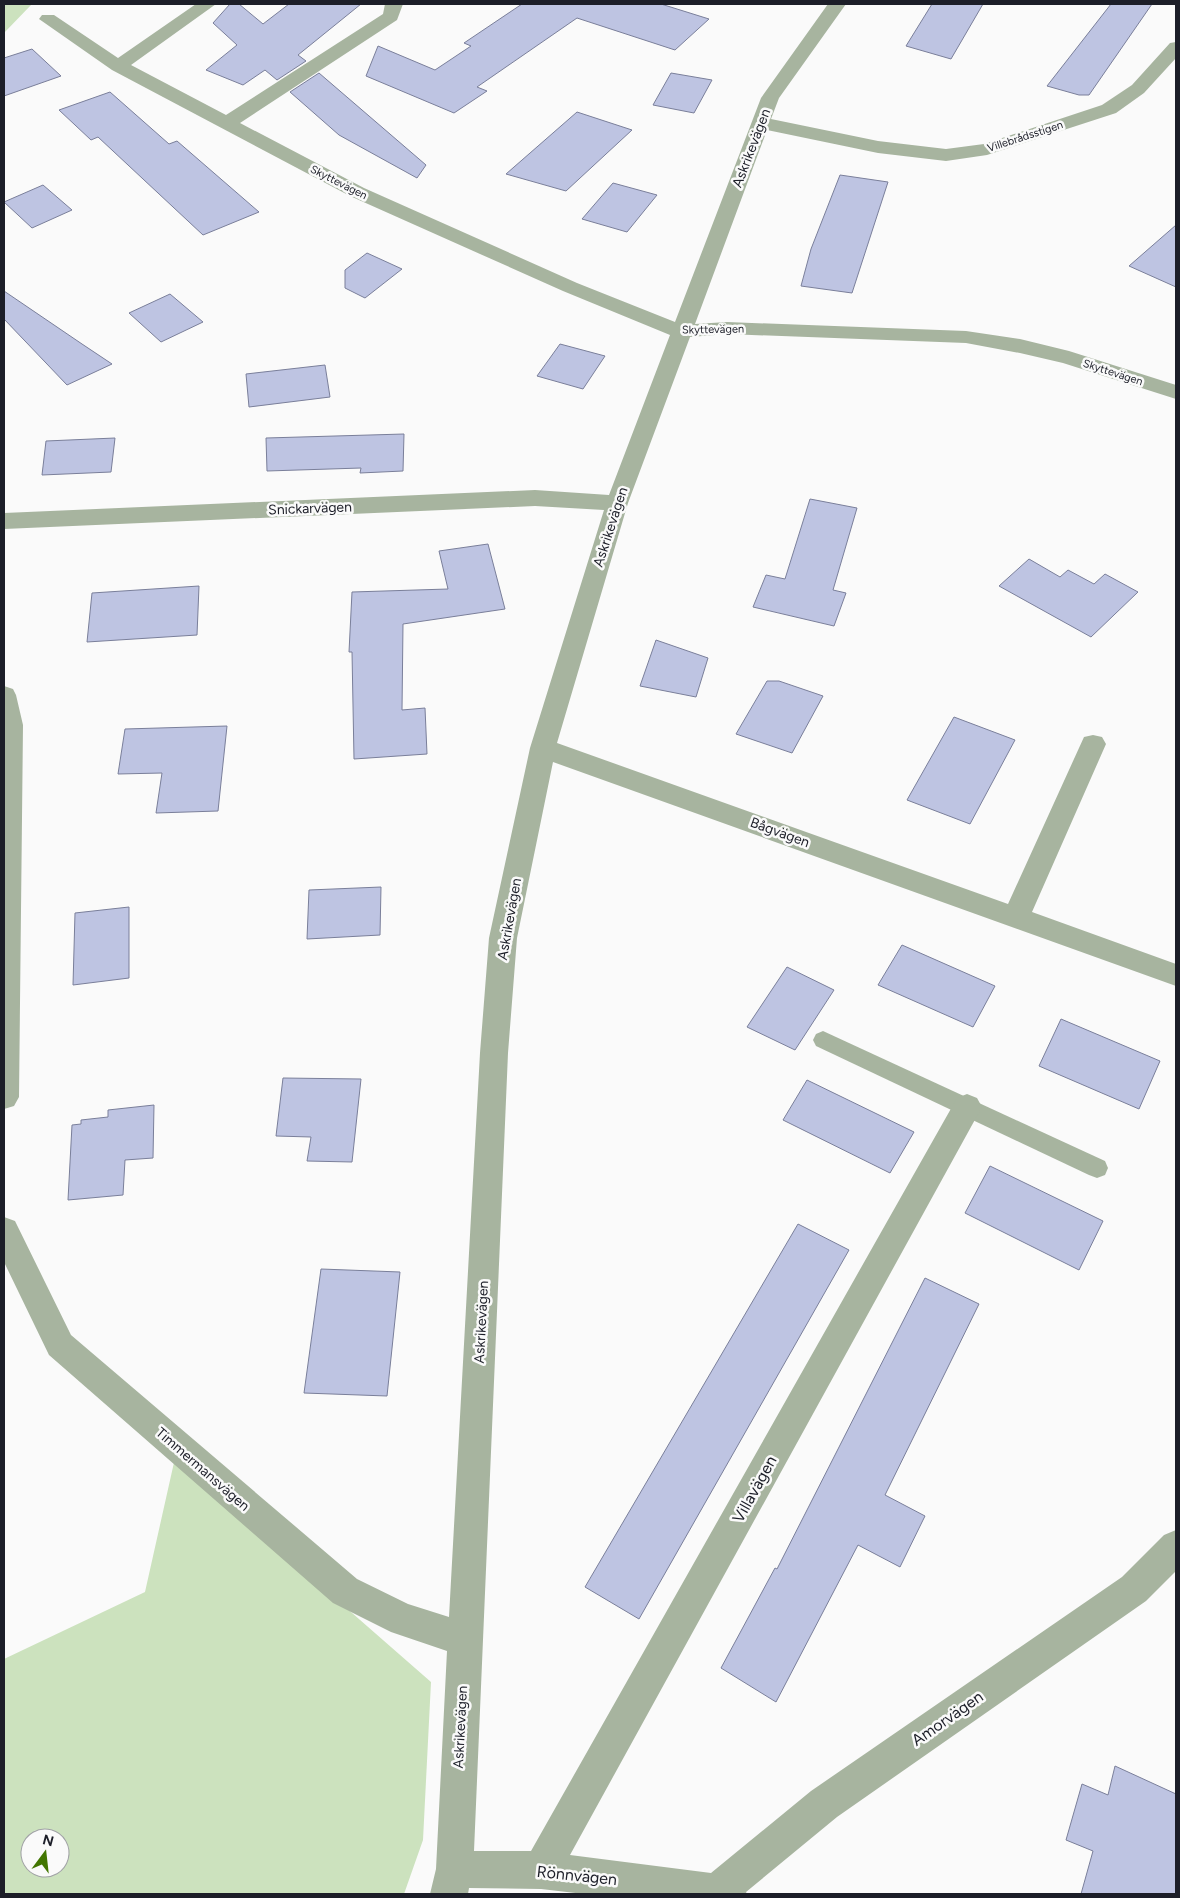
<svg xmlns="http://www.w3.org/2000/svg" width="1180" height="1898" viewBox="0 0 1180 1898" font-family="Figtree,sans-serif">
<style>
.green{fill:#cce2be;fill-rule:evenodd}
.building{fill:#bec4e2;stroke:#7a7f9a}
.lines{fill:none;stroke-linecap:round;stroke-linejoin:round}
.service{fill:#a7b49f;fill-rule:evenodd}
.minor{fill:#a7b49f;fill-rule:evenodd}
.labels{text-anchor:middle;stroke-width:5;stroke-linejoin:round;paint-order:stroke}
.far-street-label{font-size:11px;fill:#1c1e28;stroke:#fafafa}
.street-label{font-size:14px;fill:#1c1e28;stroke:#fafafa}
.near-street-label{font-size:16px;fill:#1c1e28;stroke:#fafafa}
</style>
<rect width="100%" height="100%" fill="#fafafa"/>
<path class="green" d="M4,4H32L4,33Z
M175,1458L431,1682L423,1840L404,1894H4V1659L145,1592ZM30,1838H60V1868H30Z"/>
<path class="building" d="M230,4H239L263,24L289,4H361L298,55L306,61L277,80L265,70L243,85L206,70L237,45L213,23Z
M522,4H661L709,19L675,50L577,18L477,87L487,91L454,113L366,76L378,46L435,70L471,46L464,43Z
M932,4H983L951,59L906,46Z
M1111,4H1152L1089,95H1079L1047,86Z
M32,49L61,76L4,96V58Z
M319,73L426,165L417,178L339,135L290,92Z
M671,73L712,80L694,113L653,105Z
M110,92L169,144L177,141L259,212L203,235L98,137L91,140L59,110Z
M577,112L632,130L566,191L506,174Z
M840,175L888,182L852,293L801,286L811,249Z
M613,183L657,195L627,232L582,219Z
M43,185L72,210L32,228L4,202Z
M1176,225V287L1129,266Z
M367,253L402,269L365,298L345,288V270Z
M4,291L82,344L112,364L67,385L4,319Z
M170,294L203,322L161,342L129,313Z
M560,344L605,356L583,389L537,376Z
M325,365L330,397L249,407L246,374Z
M404,434L403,471L360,473L361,468L267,471L266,438Z
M115,438L111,472L42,475L46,441Z
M810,499L857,508L833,590L846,593L834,626L753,607L766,575L785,579Z
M488,544L505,609L403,624L402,710L425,708L427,754L354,759L352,652H349L352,592L448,589L439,551Z
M1029,559L1060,577L1068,570L1094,584L1105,574L1138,592L1091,637L999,586Z
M199,586L197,635L87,642L92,593Z
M656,640L708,658L696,697L640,686Z
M767,681H779L823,696L792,753L736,734Z
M954,717L1015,740L970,824L907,800Z
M227,726L218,811L156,813L162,773L118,774L125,729Z
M381,887L380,935L307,939L309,890Z
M129,907V978L73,985L75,913Z
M902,945L995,986L973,1027L878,985Z
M787,967L834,990L795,1050L747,1027Z
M1061,1019L1160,1061L1139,1109L1039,1066Z
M283,1078L361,1079L352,1162L307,1161L311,1137L276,1136Z
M807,1080L914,1132L890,1173L783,1120Z
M154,1105L153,1158L125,1160L123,1195L68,1200L72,1125L81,1124V1120L108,1117V1110Z
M990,1166L1103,1221L1079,1270L965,1213Z
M798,1224L849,1250L639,1619L585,1587Z
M321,1269L400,1272L387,1396L304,1393Z
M925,1278L979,1304L885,1495L925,1516L900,1567L858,1545L776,1702L721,1668L775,1568L777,1569Z
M1115,1766L1176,1794V1894H1081L1093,1851L1066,1840L1082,1784L1108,1795Z"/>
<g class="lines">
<path class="service" d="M823,1031L1105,1161L1108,1168L1105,1175L1097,1178L1089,1175L816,1046L813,1040L816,1034Z"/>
<path class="minor" d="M196,4H216L131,65L226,115L383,14L385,4H403L397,20L240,123L364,188L577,283L675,322L761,98L828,4H846L779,98L771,119L878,141L946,149L984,144L1102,105L1132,85L1170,43L1176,42V58L1144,93L1116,113L987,155L946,161L878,153L767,130L695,324L727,322L966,331L1020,339L1069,351L1176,385V399L1063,363L1020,353L966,343L727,334L690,337L628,503L557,743L1008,904L1084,737L1093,735L1102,737L1106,744L1032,912L1176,964V986L553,762L517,938L508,1053L474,1851H531L957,1098L967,1094L977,1098L982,1107L977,1116L570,1855L711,1873L811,1791L1122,1577L1164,1535L1176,1530V1571L1146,1601L837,1817L746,1892L747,1894H584L541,1889L469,1888L468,1894H430L436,1869L447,1651L391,1632L333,1603L49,1355L4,1262V1217L15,1221L71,1335L357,1579L408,1604L449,1617L480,1053L489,938L530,748L604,510L535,506L4,529V513L535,490L609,495L670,335L563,291L350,196L112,70L39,19L42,15H54L118,58Z
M4,686L13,689L16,695L23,725L19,1097L14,1106L4,1109Z"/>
</g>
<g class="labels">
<g class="far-street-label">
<text transform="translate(1025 136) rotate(-18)" y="4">Villebrådsstigen</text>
<text transform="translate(339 182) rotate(27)" y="4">Skyttevägen</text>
<text transform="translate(713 329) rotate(-1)" y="4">Skyttevägen</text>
<text transform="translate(1113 372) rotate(18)" y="4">Skyttevägen</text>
</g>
<g class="street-label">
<text transform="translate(751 148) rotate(-69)" y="5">Askrikevägen</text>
<text transform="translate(310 508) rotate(-2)" y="5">Snickarvägen</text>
<text transform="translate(610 527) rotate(-72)" y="5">Askrikevägen</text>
<text transform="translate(780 832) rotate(20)" y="5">Bågvägen</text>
<text transform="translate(509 919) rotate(-80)" y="5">Askrikevägen</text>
<text transform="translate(481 1322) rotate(-87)" y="5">Askrikevägen</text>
<text transform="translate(203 1469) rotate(41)" y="5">Timmermansvägen</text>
<text transform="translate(460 1727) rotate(-87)" y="5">Askrikevägen</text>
</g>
<g class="near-street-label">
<text transform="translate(754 1489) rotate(-61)" y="6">Villavägen</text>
<text transform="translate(947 1718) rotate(-35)" y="6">Amorvägen</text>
<text transform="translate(577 1875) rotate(6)" y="6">Rönnvägen</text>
</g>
</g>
<rect width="1180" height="1898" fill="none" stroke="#1c1e28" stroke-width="10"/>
<g transform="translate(45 1853) rotate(15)"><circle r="24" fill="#fafafa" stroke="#a1a2a6"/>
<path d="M0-4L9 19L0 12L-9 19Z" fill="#427601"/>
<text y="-8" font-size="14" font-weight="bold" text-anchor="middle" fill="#1c1e28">N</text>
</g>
</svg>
